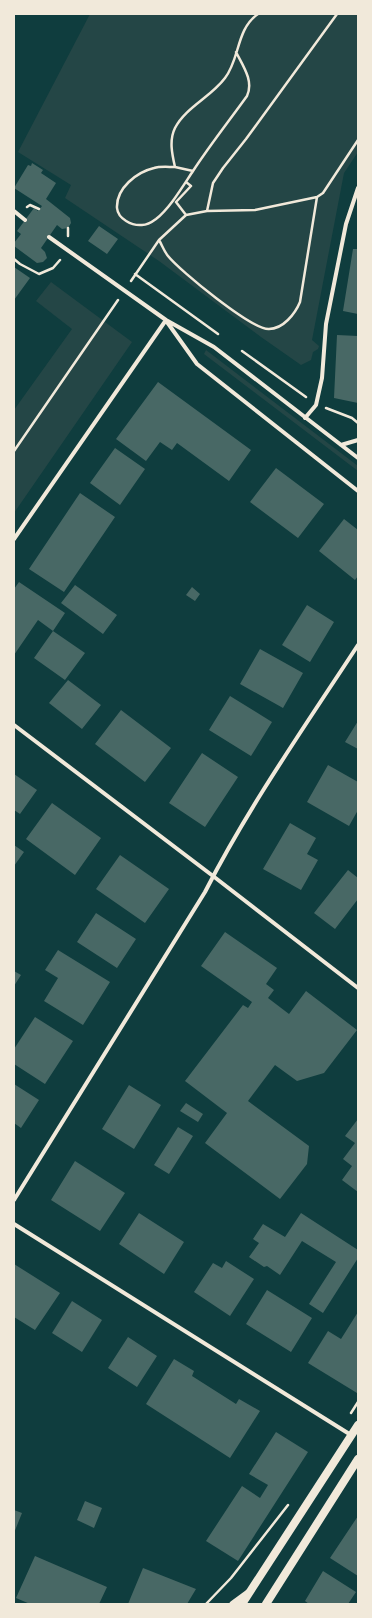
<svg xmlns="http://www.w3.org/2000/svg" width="372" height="1618" viewBox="0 0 372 1618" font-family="Quicksand,sans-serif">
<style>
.green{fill:#244646}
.building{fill:#486865}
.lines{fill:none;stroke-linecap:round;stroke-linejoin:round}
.path{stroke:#f1e9da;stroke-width:2.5}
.minor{stroke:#f1e9da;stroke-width:4}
.tertiary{stroke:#f1e9da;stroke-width:7}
.secondary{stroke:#f1e9da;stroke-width:8}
</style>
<rect width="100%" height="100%" fill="#0f3d3e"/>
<path class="green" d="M90,14H358V152L344,173L312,340L319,346L318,349L313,352L311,360L301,365L261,337L159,261L65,198L71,185L18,152Z
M51,282L132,342L14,513V410L72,329L36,301Z
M206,350L358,466V471L204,354Z"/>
<path class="building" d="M32,163L43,170L41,173L56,183L46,199L70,218L71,223L68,228L62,229L57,225L41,248L45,252L47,258L43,262L37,263L14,246V243L21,234L17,231L34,208L38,211L42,206L14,188L28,165L31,166Z
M99,226L118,239L107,254L88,241Z
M353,249H358V314L343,311Z
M14,267L30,278L14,300Z
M337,335L358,336V403L334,398Z
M158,382L251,450L229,481L177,443L172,450L160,442L146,461L116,439Z
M115,448L145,469L120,505L90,483Z
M276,468L324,504L298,538L250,502Z
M80,493L115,517L64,592L29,569Z
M344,519L358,530V576L355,580L319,551Z
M19,582L65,613L53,631L38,620L14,655V589Z
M75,585L117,615L103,634L61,603Z
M192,587L200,594L195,601L186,595Z
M307,605L334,622L310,662L282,645Z
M53,631L85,653L65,680L34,658Z
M260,649L303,673L283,708L240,684Z
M68,680L101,705L82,729L49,703Z
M230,696L272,722L251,756L209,730Z
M121,710L171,748L145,782L95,744Z
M358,721V749L345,742Z
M202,753L238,777L205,827L169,803Z
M328,765L358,782V810L349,826L307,802Z
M14,774L37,790L20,814L14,810Z
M52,803L101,838L75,875L26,839Z
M290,823L316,838L307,854L318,860L301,890L263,869Z
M14,845L24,852L14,866Z
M120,855L169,889L145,923L96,889Z
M348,870L358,878V899L335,929L314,913Z
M96,913L136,939L117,968L77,942Z
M225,932L277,968L266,984L274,990L268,998L289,1014L306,991L357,1030L324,1073L297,1081L275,1065L248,1101L309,1146L307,1164L280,1199L205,1143L227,1113L185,1081L243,1005L248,1008L252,1002L201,966Z
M58,950L110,982L83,1025L44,1001L58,978L45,970Z
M14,971L21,975L14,986Z
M35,1017L73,1041L45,1084L14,1064V1049Z
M14,1084L39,1100L21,1128L14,1123Z
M129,1085L161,1105L134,1149L102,1129Z
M186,1103L203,1114L198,1122L180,1111Z
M358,1119V1192L342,1180L352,1166L343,1159L355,1143L345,1136Z
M178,1127L193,1136L169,1174L154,1165Z
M75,1161L125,1193L100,1231L51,1200Z
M139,1213L184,1242L164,1274L119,1244Z
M301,1213L358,1250V1258L323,1313L309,1304L336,1262L302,1241L280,1275L267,1266L264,1267L249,1257L259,1243L253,1239L263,1224L285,1237Z
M226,1261L254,1279L230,1316L194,1292L213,1263L222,1268Z
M14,1264L60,1293L35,1330L14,1317Z
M267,1290L312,1318L291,1352L246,1324Z
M72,1301L102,1320L82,1352L52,1333Z
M358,1312V1391L357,1393L308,1363L328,1331L341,1339Z
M128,1337L157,1356L137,1387L108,1368Z
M174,1359L194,1371L192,1376L236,1404L239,1399L260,1411L230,1458L146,1404Z
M276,1432L308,1452L238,1561L206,1541L242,1486L260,1498L268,1485L249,1474Z
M85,1501L102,1508L94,1528L77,1520Z
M14,1510L22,1513L14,1533Z
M358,1516V1576L330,1558Z
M35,1556L107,1587L99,1604H30L16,1598Z
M143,1568L196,1589L187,1604H128Z
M323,1571L356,1592L348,1604H309L305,1601Z"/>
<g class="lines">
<path class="path" d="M236,52C243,66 254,81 247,96C229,121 210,145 193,171C183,186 170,208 156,219C152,222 148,225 142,225C132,226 118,219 117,208C116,188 137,172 154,168C160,166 168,167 175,167C172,154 169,140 175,128C186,107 211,97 225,78C240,59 236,29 258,14
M175,167L193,171
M186,182L191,186L176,202L186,215
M27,207L30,205L39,209
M207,211L255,210L317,197L323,193L358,140
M68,228V236
M159,240C162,245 164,251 168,256C180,271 252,330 269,329C283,329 295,314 300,302L317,197
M14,259L20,264L39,274L53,268L60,260
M135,274L218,334
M131,281L159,240L186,215L207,211L213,183L223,168L246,139L337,14
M242,351L306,397
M326,408L352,418L358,423
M14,451L118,300
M351,1413L358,1402
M206,1604L231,1578L288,1505"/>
<path class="minor" d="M14,211L25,220
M49,237L166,320L214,347L358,458
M167,322L197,364L358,491
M305,418L316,405L322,378L326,324L346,224L358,188
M341,445L358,440
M14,539L166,320
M14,725L213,876L358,988
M14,1200L205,892C249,806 305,726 358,645
M14,1224L351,1435"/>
<path class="tertiary" d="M233,1604L248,1593"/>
<path class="secondary" d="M242,1604L358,1425
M266,1604L358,1459"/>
</g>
<rect width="372" height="1618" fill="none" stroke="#f1e9da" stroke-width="30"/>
</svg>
